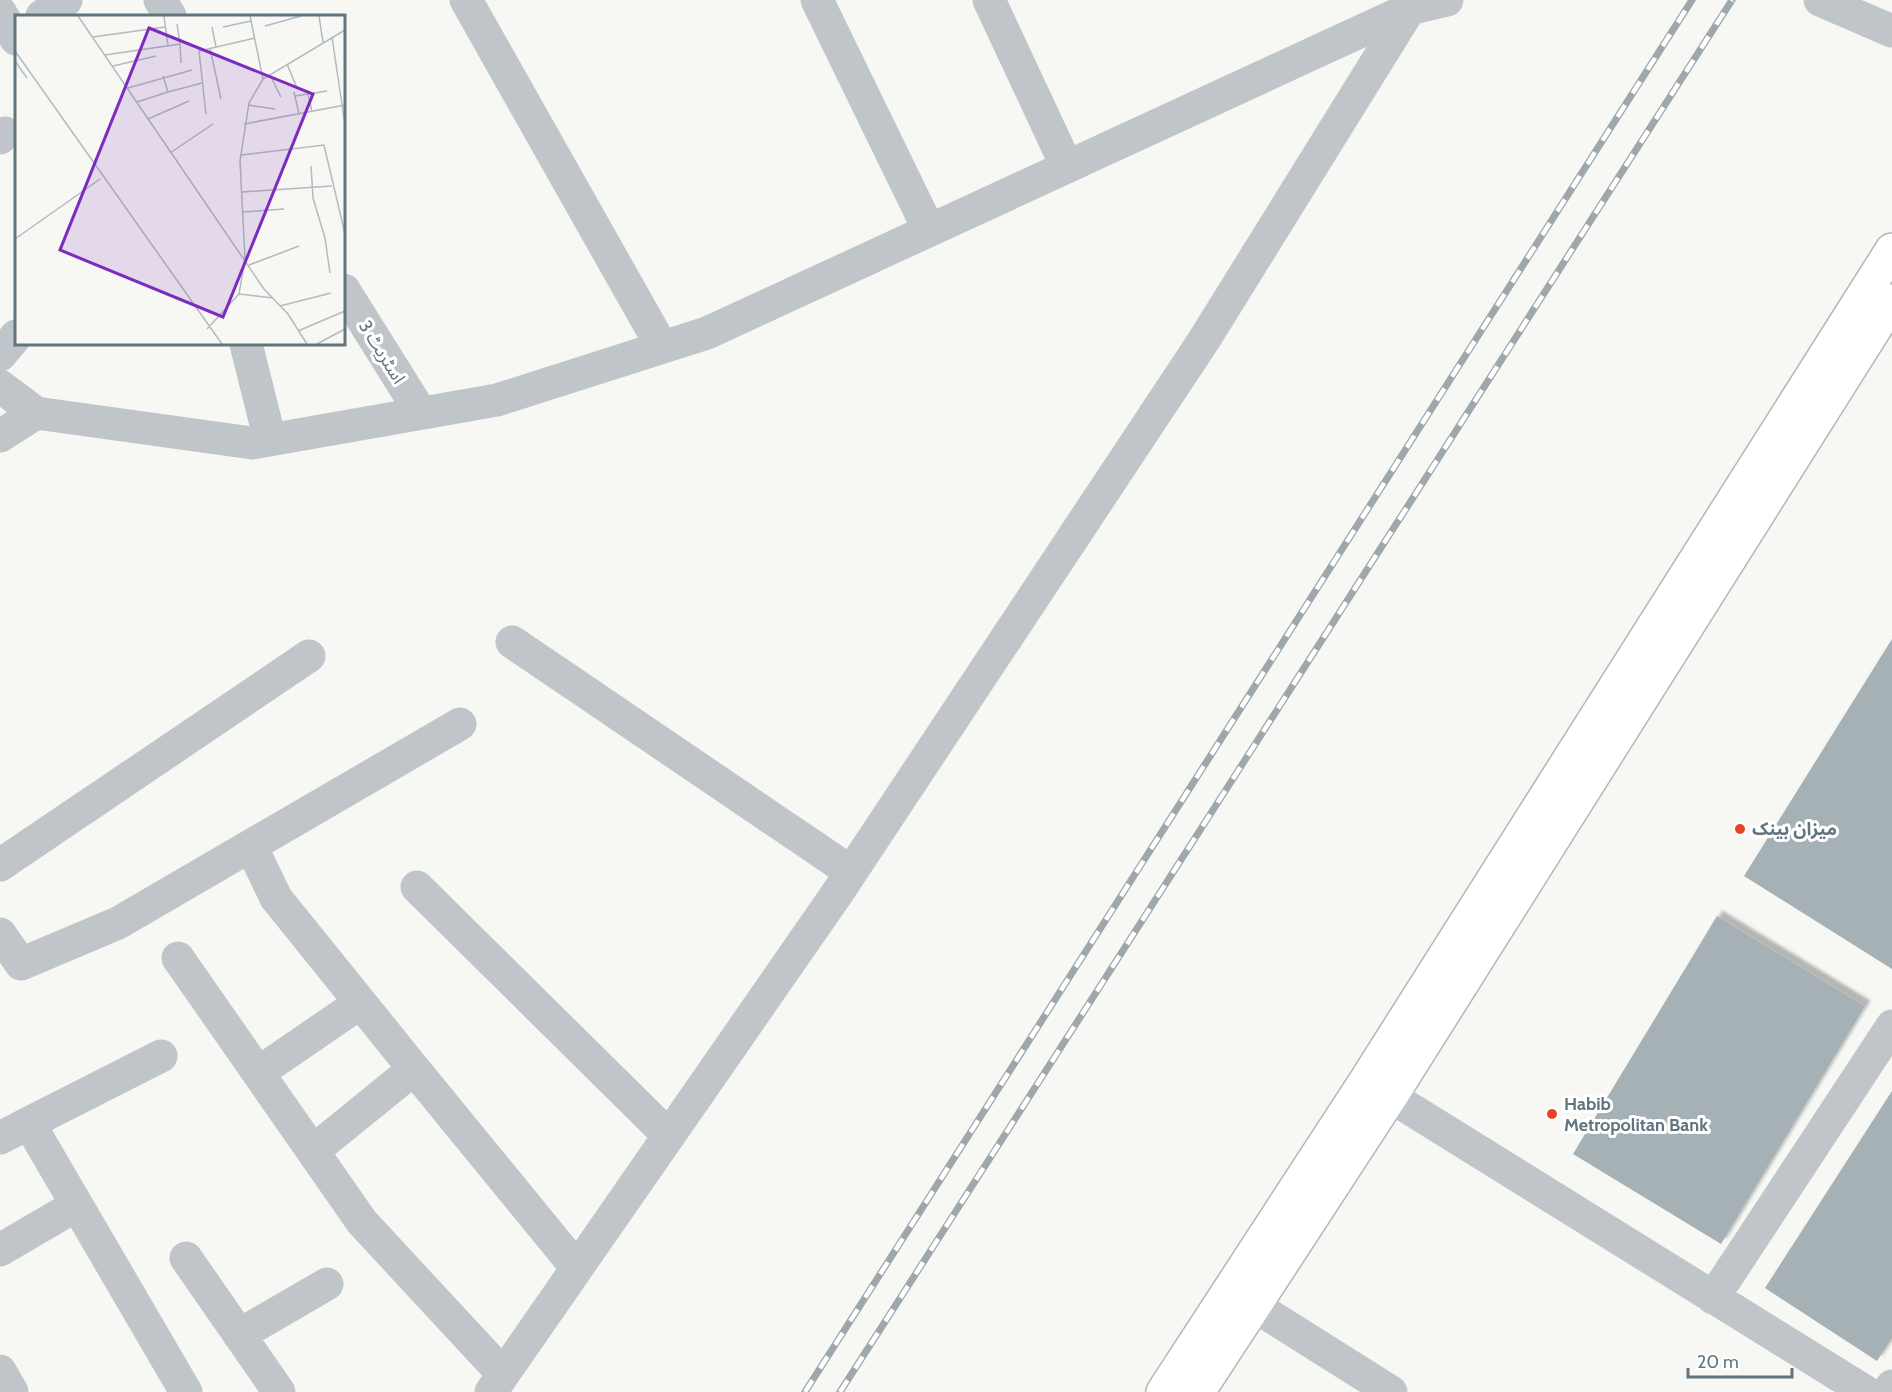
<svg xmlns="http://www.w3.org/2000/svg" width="1892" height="1392" viewBox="0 0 1892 1392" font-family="Cabin,'Noto Sans Arabic',sans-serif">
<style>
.building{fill:#a6b1b5;filter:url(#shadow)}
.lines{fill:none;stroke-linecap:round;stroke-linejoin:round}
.major-casing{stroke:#b1b7ba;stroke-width:36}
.minor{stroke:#bfc5c8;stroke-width:33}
.major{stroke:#fff;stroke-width:33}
.rail-casing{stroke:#9ea7ac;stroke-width:7}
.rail{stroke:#fff;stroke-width:4.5;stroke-dasharray:14;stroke-linecap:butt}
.poi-dot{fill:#e54226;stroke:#fff;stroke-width:2}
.labels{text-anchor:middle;stroke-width:6;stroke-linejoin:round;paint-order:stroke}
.street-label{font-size:18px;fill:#61757f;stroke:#fff}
.poi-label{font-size:18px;font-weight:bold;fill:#61757f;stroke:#fff;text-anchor:start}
.inset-road{fill:none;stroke:#b2bbbe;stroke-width:1.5}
.view{fill:#7b2cbf;fill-opacity:0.15;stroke:#7b2cbf;stroke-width:3}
.inset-edge{fill:none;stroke:#61757f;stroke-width:3}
</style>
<defs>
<filter id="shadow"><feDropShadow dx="5.5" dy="-5.5" stdDeviation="1.5" flood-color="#0004"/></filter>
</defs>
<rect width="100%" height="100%" fill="#f7f7f4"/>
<path class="building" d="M1892,639V969L1744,876Z
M1717,916L1865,1006L1721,1244L1573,1154Z
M1892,1091V1338L1877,1361L1765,1288Z"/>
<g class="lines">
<defs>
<path id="major" d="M1163,1392L1365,1082L1892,250
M1198,1392L1391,1096L1892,301"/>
</defs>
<use href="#major" class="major-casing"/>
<path class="minor" d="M160,0L170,16
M466,0L662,347
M817,0L929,230
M989,0L1067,167
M1820,0L1892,31
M0,12L16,39
M42,16L66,0
M0,138L5,133
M344,290L421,413
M246,344L270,440
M0,355L16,336
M0,386L36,413L252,443L497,400L707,333L1409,9L1447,0
M0,436L36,413
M512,642L851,872
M251,846L276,898L414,1069
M0,865L309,656
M417,887L668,1135
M0,934L21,964L118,923L460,724
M178,958L362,1222L503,1374
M258,1073L360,1003
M1367,1082L1866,1392
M29,1123L161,1056
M0,1138L29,1123L186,1392
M313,1151L414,1069L576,1267
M0,1250L75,1206
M186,1258L279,1392
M1713,1298L1892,1026
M1253,1305L1391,1392
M239,1335L327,1284
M0,1371L12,1392
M491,1392L836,895L1204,340L1415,0
M1888,1392L1892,1386"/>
<use href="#major" class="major"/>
<defs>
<path id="rail" d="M805,1392L1692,0
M840,1392L1732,0"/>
</defs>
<use href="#rail" class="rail-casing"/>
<use href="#rail" class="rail"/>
</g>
<g class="poi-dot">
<circle cx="1740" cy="829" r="6"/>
<circle cx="1552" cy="1114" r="6"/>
</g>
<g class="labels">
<g class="street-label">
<text transform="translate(382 352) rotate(58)" y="6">اسٹریٹ 3</text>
</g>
<g class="poi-label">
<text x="1752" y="835">میزان بینک</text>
<text x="1564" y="1110">Habib<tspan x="1564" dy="21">Metropolitan Bank</tspan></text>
</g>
</g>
<g transform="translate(15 15)">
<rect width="330" height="330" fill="#f7f7f4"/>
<path class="inset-road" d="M63,1L249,274L273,299L292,329M149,1L153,31M235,1L248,64M304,1L308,27M250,11L286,1M197,12L201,32M208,12L236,6M78,22L150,12M317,22L330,110M165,29L166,48M195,33L206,84M0,36L207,329M90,40L165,29L162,9M0,46L12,63M272,49L282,73M98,51L141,41M255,60L266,82M113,73L177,55M153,77L187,68M279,77L284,99M293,79L297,97M280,81L312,76M122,87L153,77L148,61M233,90L260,94M191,99L184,36L240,23M133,104L174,86M229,109L330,90M155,138L198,109M226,140L309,130L330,219M296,151L298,183L310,223L315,258M227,177L317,171M228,197L269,194M0,224L85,164M234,250L284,231M224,279L258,283M265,291L316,278M192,314L224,279L230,244L225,146L234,88L248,64L330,15M283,316L330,296M302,329L330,314"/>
<path class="view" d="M134,13L298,79L208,302L45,235Z"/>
<rect width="330" height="330" class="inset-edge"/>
</g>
<path d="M1688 1368v9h104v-9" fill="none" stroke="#61757f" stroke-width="3"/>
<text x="1697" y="1368" font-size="18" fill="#61757f" stroke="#ffffff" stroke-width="4.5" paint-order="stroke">20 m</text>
</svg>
